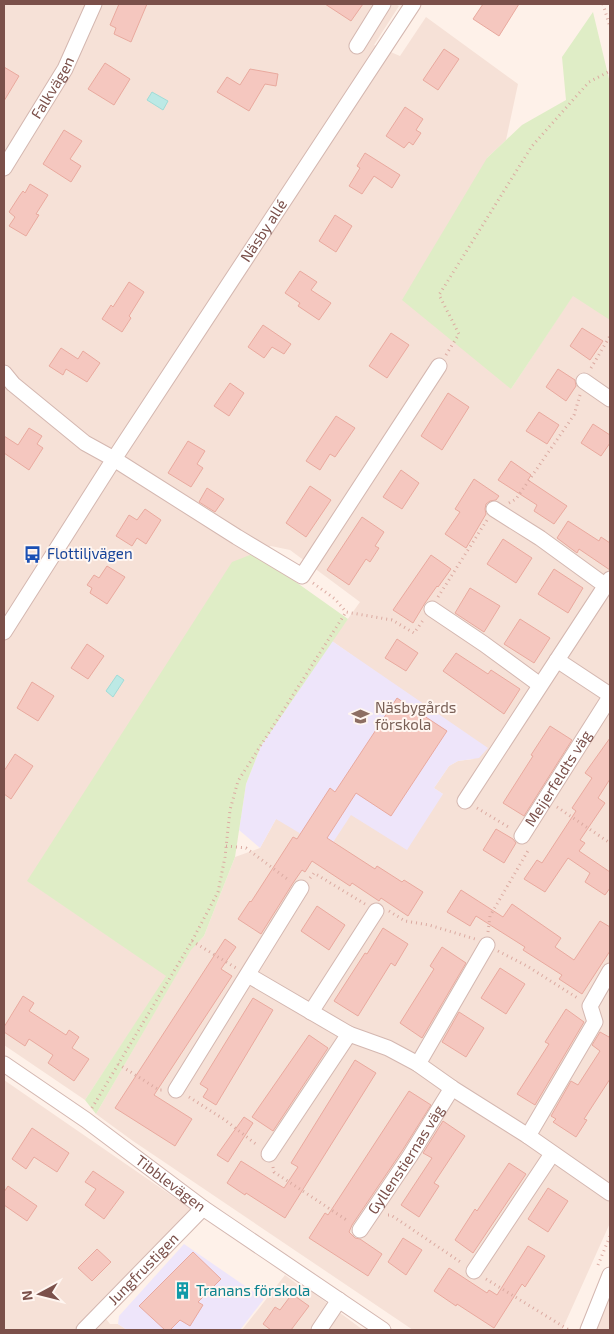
<svg xmlns="http://www.w3.org/2000/svg" width="614" height="1334" viewBox="0 0 614 1334" font-family="'Exo 2',sans-serif">
<style>
.residential{fill:#f6e1d7}
.education{fill:#eee5fa}
.green{fill:#dfedc6}
.water{fill:#bce9e5;stroke:#a1dcd7}
.building{fill:#f5c7bf;stroke:#e9a99e}
.lines{fill:none;stroke-linecap:round;stroke-linejoin:round}
.minor-casing{stroke:#d4b7b0;stroke-width:17}
.path{stroke:#dbaaa1;stroke-width:3;stroke-dasharray:1 4;stroke-linecap:butt}
.minor{stroke:#fff;stroke-width:15}
.labels{text-anchor:middle;stroke-width:4;stroke-linejoin:round;paint-order:stroke}
.street-label{font-size:15px;fill:#7b504a;stroke:#fff6f1}
.transit-label{font-size:15px;fill:#164399;stroke:#fff6f1;text-anchor:start}
.education-label{font-size:15px;fill:#785e54;stroke:#fff6f1;text-anchor:start}
.culture-label{font-size:15px;fill:#0d838f;stroke:#fff6f1;text-anchor:start}
</style>
<rect width="100%" height="100%" fill="#fef1e9"/>
<path class="residential" d="M4,4H395L399,6L374,45L400,56L426,17L518,84L506,140L487,158L511,389L610,239V1223L562,1330H413L133,1141L96,1114L191,949L204,936L235,857L260,848L276,819L351,814L443,794L434,788L449,766L458,761L474,759L398,688L332,641L360,602L290,550L271,546L255,553L28,881L167,976L85,1100L4,1045Z
M4,1080L194,1211L100,1311L110,1324H118L127,1330H4Z
M285,1275L309,1293L311,1291L363,1330H242Z
M610,1292V1330H594Z"/>
<path class="education" d="M332,641L488,748L479,758L458,761L449,766L434,788L443,794L407,850L351,815L328,850L276,819L260,848L239,830L246,784L261,746Z
M184,1244L264,1299L240,1330H127L118,1324L119,1316Z"/>
<path class="green" d="M593,12L610,83V320L573,296L511,389L402,300L487,158L522,125L566,100L562,57Z
M255,553L348,619L261,746L246,784L235,857L204,936L191,950L96,1114L85,1100L166,976L27,881L232,562Z"/>
<path class="water" d="M152,92L168,101L163,110L147,100Z
M117,675L124,680L113,697L106,691Z"/>
<path class="building" d="M119,4H147L131,42L114,34L116,28L110,25Z
M325,4H363L351,21Z
M483,4H519L499,36L473,19Z
M444,49L459,59L438,90L423,80Z
M105,63L130,79L114,105L88,89Z
M4,67L19,76L4,101Z
M250,69L278,74L276,86L265,84L249,111L217,92L227,77L240,85Z
M405,107L423,119L416,130L421,133L413,145L409,142L404,148L386,136Z
M64,130L82,141L70,159L81,166L71,182L43,164Z
M365,153L400,175L392,188L374,176L362,194L349,186L360,168L357,166Z
M30,184L48,195L36,214L39,215L26,236L9,226L15,217L9,212L20,195L23,191L25,193Z
M335,215L352,226L336,252L319,241Z
M300,271L317,282L311,290L331,303L319,320L298,306L300,303L285,293Z
M129,282L144,292L129,316L131,318L122,332L102,319L111,305L113,307Z
M263,325L291,344L284,354L272,347L264,358L248,347Z
M582,328L603,341L590,360L570,346Z
M391,333L409,345L387,378L369,366Z
M61,348L78,359L83,351L100,363L87,382L66,369L63,375L49,366Z
M558,369L575,380L576,386L566,401L546,387Z
M230,383L244,393L229,416L214,406Z
M448,393L469,407L442,450L421,436Z
M539,412L559,425L547,444L526,431Z
M336,416L355,428L335,457L330,454L320,470L306,461Z
M593,424L610,435V443L601,456L581,443Z
M29,428L42,436L37,444L43,448L29,470L4,453V436L18,445Z
M188,441L205,451L197,464L203,468L191,487L168,473Z
M511,461L531,475L528,480L567,506L554,524L534,511L537,505L498,480Z
M401,470L419,483L402,509L383,497Z
M474,479L499,496L496,500L490,501L486,504L485,509L486,514L466,548L445,534L460,512L455,509Z
M310,486L331,500L306,537L286,523Z
M207,488L224,499L215,512L199,502Z
M145,509L161,520L146,544L137,538L132,546L116,536L129,515L137,520Z
M362,517L384,532L375,546L379,548L370,562L366,559L349,585L327,570Z
M568,521L599,541L601,537L610,543V570L579,549L577,553L557,538Z
M503,539L532,558L516,583L487,564Z
M431,555L451,569L438,587L437,586L425,603L413,623L393,610Z
M107,566L125,577L107,604L90,593L92,588L87,585L94,575L99,578Z
M554,569L583,588L568,613L538,594Z
M470,588L500,606L484,632L455,613Z
M520,619L550,638L534,663L504,644Z
M397,639L418,653L406,671L385,658Z
M87,644L104,656L88,679L71,668Z
M456,653L488,674L491,670L520,689L504,714L443,671Z
M32,682L54,696L38,721L17,708Z
M397,698L447,731L391,816L356,793L327,838L375,869L377,866L402,882L404,880L423,892L408,916L381,898L379,901L352,883L350,886L312,861L305,872L302,870L293,883L261,934L238,919L250,901L251,902L293,837L297,839L330,788L335,792Z
M550,726L572,740L524,816L503,803L533,756L531,755Z
M610,738V779L598,798L605,803L580,840L585,843L579,851L610,872V888L605,895L585,882L590,873L568,858L545,892L524,879L537,860L542,863L576,811L572,808L592,778L585,773Z
M15,754L33,766L11,799L4,794V771Z
M496,829L513,839L516,843L504,863L483,850Z
M461,890L503,917L512,904L561,938L555,947L574,960L600,921L610,927V951L582,994L559,979L562,975L523,950L525,947L476,916L470,926L447,912Z
M317,906L345,925L329,950L301,931Z
M383,928L408,944L395,966L391,963L358,1016L334,1001L365,953L367,954Z
M225,939L236,947L221,969L232,976L154,1095L192,1119L175,1146L115,1108Z
M442,947L466,963L422,1038L400,1023L434,969L430,966Z
M500,968L525,984L506,1014L481,998Z
M23,996L34,1003L29,1011L66,1035L69,1030L79,1037L72,1048L89,1059L74,1081L48,1063L53,1055L29,1039L25,1046L4,1032V1027Z
M253,998L273,1010L216,1105L203,1097L208,1089L200,1084Z
M566,1009L584,1022L535,1105L517,1094L549,1044L545,1042Z
M459,1012L484,1028L466,1057L442,1042Z
M600,1032L609,1037L610,1035V1079L584,1119L587,1120L576,1137L553,1122L556,1119L551,1116L571,1081L578,1085L600,1051L592,1045Z
M309,1035L328,1048L273,1131L252,1117Z
M355,1060L376,1073L285,1218L246,1193L245,1195L227,1183L241,1161L284,1188L298,1167L291,1163Z
M409,1091L431,1105L402,1151L352,1225L349,1232L355,1238L360,1239L382,1254L368,1276L309,1238L325,1213L328,1215Z
M244,1117L253,1123L228,1162L217,1155Z
M443,1121L465,1136L434,1183L439,1186L419,1217L401,1205L432,1158L423,1153Z
M32,1128L69,1153L57,1172L34,1157L26,1169L12,1159Z
M509,1163L526,1174L473,1253L455,1240L475,1209L477,1211Z
M93,1171L124,1192L104,1219L85,1205L96,1189L85,1182Z
M8,1186L37,1206L27,1221L4,1205V1192Z
M548,1188L568,1201L548,1232L528,1219Z
M403,1238L422,1250L406,1275L388,1262Z
M528,1246L545,1256L525,1287L522,1284L494,1328L457,1304L456,1306L434,1291L449,1268L487,1293L489,1290L497,1295Z
M97,1249L111,1262L92,1281L78,1268Z
M193,1252L221,1279L198,1302L203,1305L190,1326L180,1320L170,1330H165L139,1306Z
M292,1294L309,1306L291,1330H271L263,1324L275,1307L280,1310Z"/>
<g class="lines">
<defs>
<g id="minor">
<path d="M357,46L383,4"/>
<path id="s1" d="M4,168L65,69L94,4"/>
<path d="M4,373L13,384L85,443L114,459L237,537L302,576L439,366"/>
<path d="M584,381L610,399"/>
<path d="M494,509L540,538L606,586"/>
<path d="M432,609L484,644L540,685"/>
<path id="s2" d="M4,632L114,459L413,4"/>
<path d="M557,660L610,579"/>
<path d="M465,801L557,660L610,695"/>
<path id="s3" d="M522,836L610,697"/>
<path d="M248,975L349,1034L388,1048L418,1064L452,1088L528,1136L610,1193"/>
<path d="M311,1012L376,911"/>
<path id="s4" d="M4,1064L86,1120L203,1208L383,1330"/>
<path d="M418,1064L487,945"/>
<path d="M176,1090L301,888"/>
<path d="M528,1136L595,1022L590,1006L610,971"/>
<path d="M269,1154L349,1034"/>
<path id="s5" d="M360,1230L410,1156L452,1088"/>
<path d="M474,1271L552,1154"/>
<path id="s6" d="M84,1330L203,1208"/>
<path d="M319,1330L339,1300"/>
<path d="M588,1330L610,1275"/>
</g>
</defs>
<use href="#minor" class="minor-casing"/>
<path class="path" d="M603,4L610,27
M446,355L459,334L439,295L532,146L589,82L610,71
M591,368L610,336
M509,503L516,499L574,415L580,395
M313,583L335,599L346,612L392,620L414,633L424,619
M438,597L487,520
M557,807L610,843
M477,808L510,828
M226,846L246,848L290,881
M310,878L314,873L365,904
M389,911L405,921L429,925L475,939
M488,932L490,916L529,849
M192,941L236,968
M498,951L527,966L579,999
M118,1064L159,1090H162
M189,1097L225,1120L257,1145
M92,1108L192,941L218,892L225,857L230,810L238,781L346,612
M273,1167L274,1172L348,1221
M388,1215H391L462,1263
M598,1265L610,1236
M486,1279L569,1330"/>
<use href="#minor" class="minor"/>
</g>
<defs>
<symbol id="bus-bare" viewBox="-9 -9 18 18"><path d="M-5-6H5V4H4V6H2V4H-2V6H-4V4H-5ZM-3.5-4V0h7V-4ZM-3.5 1.2v1.5H-2V1.2ZM2 1.2v1.5H3.5V1.2Z" fill="#1a4fb4" stroke="#fff6f1" stroke-width="2.5" paint-order="stroke"/></symbol>
<symbol id="school-bare" viewBox="-9 -9 18 18"><path d="M0-5L7-2L0 1L-7-2ZM-4 1L0 2.5L4 1V4Q0 6-4 4Z" fill="#8d6e63" stroke="#fff6f1" stroke-width="2.5" paint-order="stroke"/></symbol>
<symbol id="building-bare" viewBox="-9 -9 18 18"><path d="M-4-6H4V6H1V3H-1V6H-4ZM-2.5-4.3h1.7v1.8h-1.7ZM.8-4.3h1.7v1.8H.8ZM-2.5-1h1.7V.8h-1.7ZM.8-1h1.7V.8H.8Z" fill="#0f9aa8" stroke="#fff6f1" stroke-width="2.5" paint-order="stroke"/></symbol>
</defs>
<g fill-rule="evenodd">
<use href="#bus-bare" x="20" y="542" width="25" height="25"/>
<use href="#school-bare" x="348" y="704" width="25" height="25"/>
<use href="#building-bare" x="170" y="1278" width="25" height="25"/>
</g>
<g class="labels">
<g class="street-label">
<text dy="5" stroke="none"><textPath href="#s1" startOffset="94">Falkvägen</textPath></text>
<text dy="5" stroke="none"><textPath href="#s2" startOffset="478">Näsby allé</textPath></text>
<text dy="5" stroke="none"><textPath href="#s3" startOffset="68">Meijerfeldts väg</textPath></text>
<text dy="5" stroke="none"><textPath href="#s5" startOffset="84">Gyllenstiernas väg</textPath></text>
<text dy="5" stroke="none"><textPath href="#s4" startOffset="205">Tibblevägen</textPath></text>
<text dy="5" stroke="none"><textPath href="#s6" startOffset="85">Jungfrustigen</textPath></text>
</g>
<g class="transit-label">
<text x="47" y="559">Flottiljvägen</text>
</g>
<g class="education-label">
<text x="375" y="713">Näsbygårds<tspan x="375" dy="17">förskola</tspan></text>
</g>
<g class="culture-label">
<text x="196" y="1296">Tranans förskola</text>
</g>
</g>
<rect width="614" height="1334" fill="none" stroke="#7b504a" stroke-width="10"/>
<g transform="translate(40 1294) rotate(263)" stroke="#fff6f1" stroke-width="4" paint-order="stroke">
<path d="M0-4L9 19L0 12L-9 19Z" fill="#7b504a"/>
<text y="-8" font-size="14" font-weight="bold" text-anchor="middle" fill="#7b504a">N</text>
</g>
</svg>
